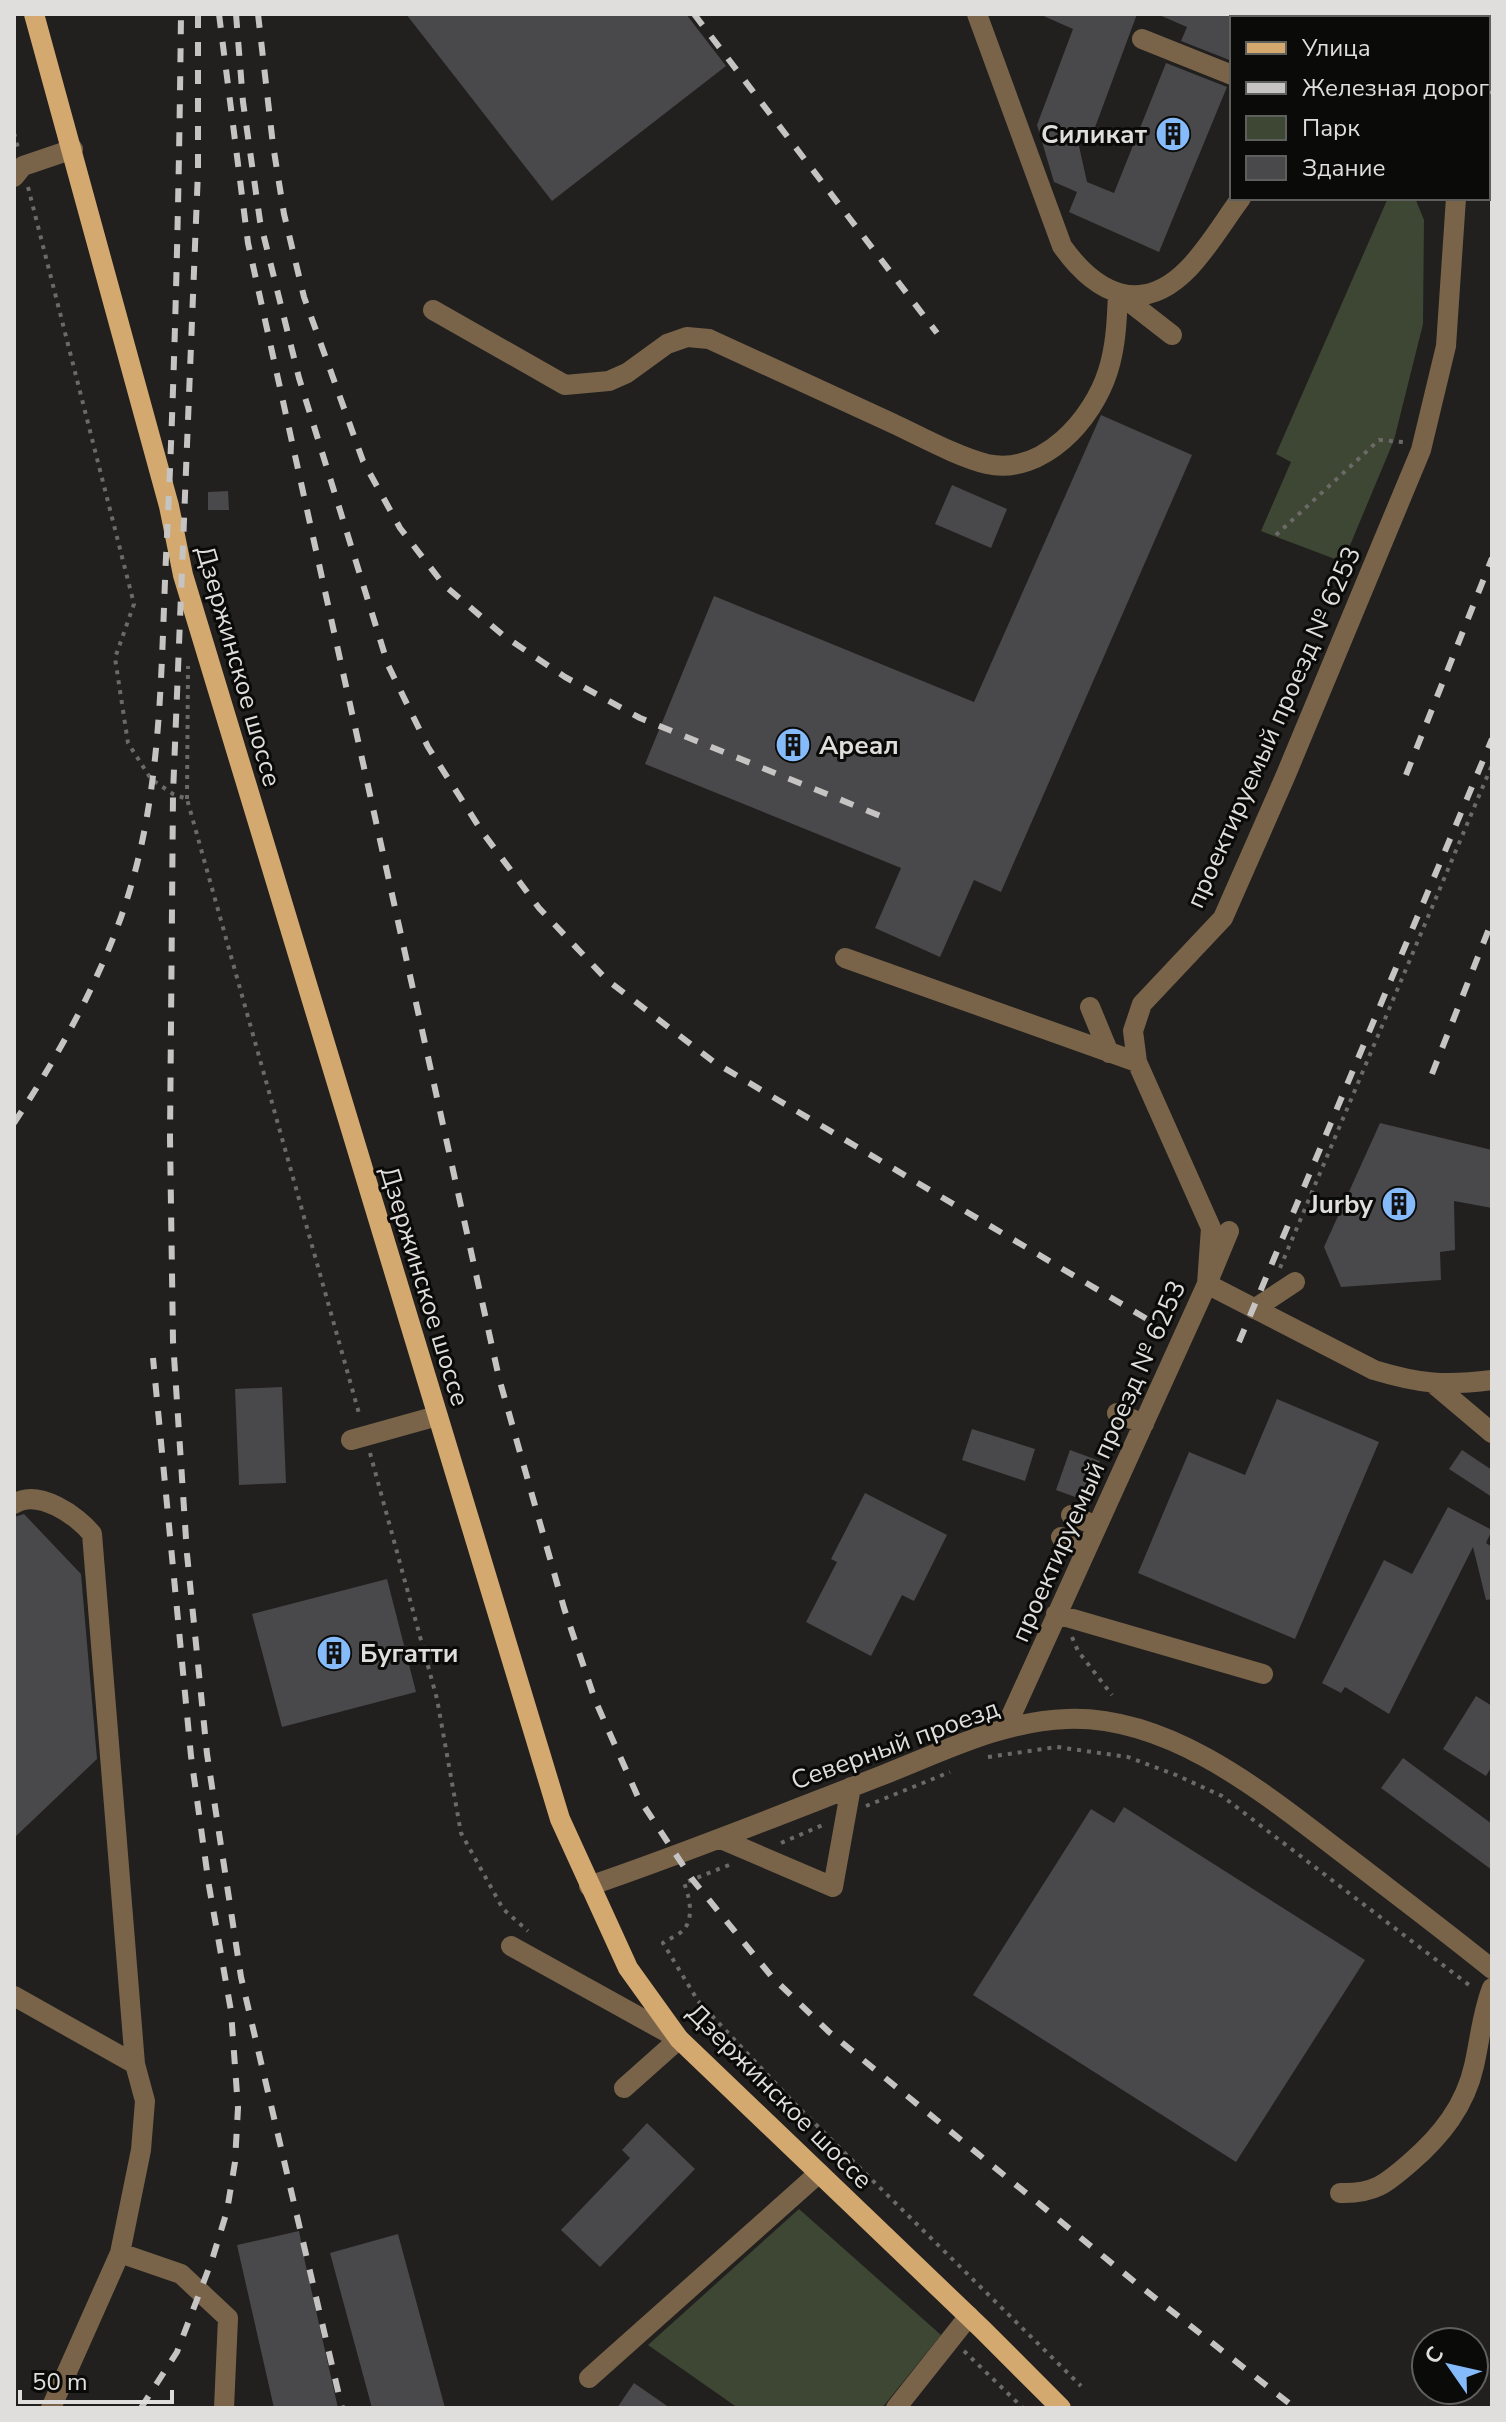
<svg xmlns="http://www.w3.org/2000/svg" width="1506" height="2422" viewBox="0 0 1506 2422" font-family="'Nunito Sans',sans-serif">
<style>
.green{fill:#3e4733}
.building{fill:#49484b}
.lines{fill:none;stroke-linecap:round;stroke-linejoin:round}
.path{stroke:#6b6a69;stroke-width:4;stroke-dasharray:4 6;stroke-linecap:butt}
.minor{stroke:#79644a;stroke-width:20}
.major{stroke:#d4a970;stroke-width:20}
.rail{stroke:#c5c4c3;stroke-width:6;stroke-dasharray:14 14;stroke-linecap:butt}
.labels{text-anchor:middle;stroke-width:6;stroke-linejoin:round;paint-order:stroke}
.poi-label{font-size:26px;font-weight:bold;fill:#dfdedd;stroke:#0a0a09;text-anchor:end}
.street-label{font-size:26px;fill:#dfdedd;stroke:#0a0a09}
</style>
<rect width="100%" height="100%" fill="#21201e"/>
<path class="green" d="M1388,198H1415L1424,220L1423,324L1394,440L1343,562L1261,531L1291,462L1276,454Z
M799,2209L941,2335L882,2408H738L648,2345Z"/>
<path class="building" d="M406,14H686L726,66L552,201Z
M1039,14H1137L1090,141L1077,137L1087,182L1114,193L1166,63L1227,87L1159,252L1069,212L1077,192L1054,182L1037,125L1073,29Z
M1157,14H1232V61L1181,41L1187,27Z
M1101,415L1192,455L1001,892L974,880L940,957L875,928L901,868L645,764L714,596L974,702Z
M952,485L1007,509L991,548L935,524Z
M228,491L229,510H208V492Z
M1380,1123L1492,1150V1208L1454,1201L1455,1250L1440,1252L1441,1280L1341,1287L1324,1247Z
M282,1387L286,1483L239,1485L235,1389Z
M1277,1399L1379,1442L1295,1639L1138,1573L1189,1452L1245,1475Z
M972,1429L1035,1449L1025,1481L962,1460Z
M1070,1450L1100,1461L1086,1501L1056,1490Z
M1462,1450L1492,1470V1497L1449,1469Z
M865,1493L947,1535L914,1601L902,1595L871,1656L806,1622L837,1562L831,1559Z
M1448,1507L1492,1530L1486,1543L1492,1547V1599L1486,1600L1473,1547L1389,1714L1345,1687L1341,1693L1322,1683L1384,1560L1412,1574Z
M24,1514L81,1574L97,1759L14,1838V1517Z
M387,1579L416,1692L282,1727L252,1614Z
M1476,1696L1492,1706V1766L1486,1776L1443,1749Z
M1403,1758L1492,1824V1870L1381,1788Z
M1124,1807L1365,1960L1236,2162L973,1995L1091,1809L1114,1823Z
M647,2123L695,2169L600,2267L561,2230L630,2158L622,2150Z
M299,2231L305,2262L338,2408H274L237,2245Z
M398,2234L445,2408H372L330,2253Z
M634,2383L670,2408H617Z"/>
<g class="lines">
<path class="path" d="M14,133L18,148
M28,187L134,604L115,658L128,743L151,779L173,794L187,799L360,1417
M1276,535L1379,440L1403,442
M187,799L188,666
M1280,1268L1492,765
M370,1453L437,1699L461,1833L503,1909L528,1931
M1072,1637L1078,1651L1112,1695
M988,1757L1057,1747L1128,1757L1176,1775L1222,1796L1473,1988
M866,1806L950,1772
M781,1843L825,1824
M729,1865L684,1883C689,1895 694,1916 685,1928C681,1934 669,1939 663,1943L698,2001L794,2103L1081,2386
M964,2351L1023,2408"/>
<path class="minor" d="M977,14L1062,246C1096,294 1142,317 1189,268C1209,247 1224,221 1241,198
M1423,18L1424,14
M1142,39L1232,75
M14,177L23,166L73,149
M1118,293L1172,335
M433,310L565,385L609,381L627,373L667,344L687,337L709,339C770,367 831,395 892,423C920,436 958,457 987,464C1043,476 1093,419 1108,371C1116,346 1117,319 1118,293
M845,958L1137,1062
M1090,1007L1109,1053
M1229,1231L1207,1284L1374,1370C1420,1384 1445,1386 1492,1380
M1254,1309L1295,1282
M1434,1384L1492,1433
M1117,1413L1144,1424
M351,1440L437,1416
M14,1504C38,1488 78,1516 92,1534L135,2064L145,2101L141,2150L120,2253
M1071,1515L1096,1526
M1061,1537L1085,1549
M1056,1614L1263,1674
M1006,1727L1207,1284L1211,1228L1137,1062L1133,1031L1142,1004L1223,918L1285,777L1421,450L1446,346L1456,198
M721,1839L833,1887L851,1787
M589,1886C689,1852 785,1813 883,1775C942,1752 1002,1721 1067,1719C1173,1715 1270,1798 1349,1858C1397,1895 1445,1931 1492,1969
M511,1946L679,2039L624,2088
M14,1996L135,2064
M1340,2193C1374,2194 1386,2184 1411,2162C1441,2136 1465,2106 1474,2066C1480,2040 1482,2013 1492,1988
M589,2378L819,2173
M51,2408L120,2253L181,2274L228,2318L224,2408
M896,2408L969,2316"/>
<path class="major" d="M34,14L169,506L183,575L560,1819L628,1968L679,2039L982,2329L1061,2408"/>
<path class="rail" d="M198,14V171L173,794L170,1138L173,1341L187,1554L207,1754L241,1977L342,2408
M219,14L248,243L499,1378L564,1608L595,1700L638,1797L692,1879L772,1977L829,2032L1136,2283L1295,2408
M236,14L243,102L260,221L299,378L388,665L428,747L483,833L539,908L607,980L714,1062L1147,1319
M258,14L273,145L284,214L304,297L363,461L400,528L444,585L504,636L565,677L640,718L883,817
M694,14L937,333
M1406,775L1492,558
M1432,1074L1492,921
M14,1123C60,1054 108,966 131,886C162,780 161,666 166,557C175,376 179,195 181,14
M1239,1342L1492,739
M141,2408L177,2352L212,2260L227,2211L235,2162L238,2108L231,2011L209,1886L191,1756L153,1358"/>
</g>
<defs>
<symbol id="building-disc" viewBox="-11 -11 22 22"><circle r="9.5" fill="#86bbfb" stroke="#0a0a09"/><path d="M-4-6H4V6H1V3H-1V6H-4ZM-2.5-4.3h1.7v1.8h-1.7ZM.8-4.3h1.7v1.8H.8ZM-2.5-1h1.7V.8h-1.7ZM.8-1h1.7V.8H.8Z" fill="#111"/></symbol>
</defs>
<g fill-rule="evenodd">
<use href="#building-disc" x="1153" y="114" width="40" height="40"/>
<use href="#building-disc" x="773" y="725" width="40" height="40"/>
<use href="#building-disc" x="1379" y="1184" width="40" height="40"/>
<use href="#building-disc" x="314" y="1633" width="40" height="40"/>
</g>
<g class="labels">
<g class="poi-label">
<text x="1147" y="143">Силикат</text>
<text x="819" y="754" text-anchor="start">Ареал</text>
<text x="1373" y="1213">Jurby</text>
<text x="360" y="1662" text-anchor="start">Бугатти</text>
</g>
<g class="street-label">
<text transform="translate(239 666) rotate(74)" y="9">Дзержинское шоссе</text>
<text transform="translate(1273 727) rotate(-66)" y="9">проектируемый проезд № 6253</text>
<text transform="translate(425 1286) rotate(73)" y="9">Дзержинское шоссе</text>
<text transform="translate(1098 1461) rotate(-66)" y="9">проектируемый проезд № 6253</text>
<text transform="translate(895 1744) rotate(-20)" y="9">Северный проезд</text>
<text transform="translate(780 2096) rotate(45)" y="9">Дзержинское шоссе</text>
</g>
</g>
<rect width="1506" height="2422" fill="none" stroke="#dfdedd" stroke-width="32"/>
<rect x="1230" y="16" width="260" height="184" fill="#0a0a09" stroke="#5f5f5e" stroke-width="2"/>
<rect x="1246" y="42" width="40" height="12" fill="#d4a970" stroke="#5f5f5e" stroke-width="2"/>
<text x="1302" y="56" font-size="24" fill="#dfdedd">Улица</text>
<rect x="1246" y="82" width="40" height="12" fill="#c5c4c3" stroke="#5f5f5e" stroke-width="2"/>
<text x="1302" y="96" font-size="24" fill="#dfdedd">Железная дорога</text>
<rect x="1246" y="116" width="40" height="24" fill="#3e4733" stroke="#5f5f5e" stroke-width="2"/>
<text x="1302" y="136" font-size="24" fill="#dfdedd">Парк</text>
<rect x="1246" y="156" width="40" height="24" fill="#49484b" stroke="#5f5f5e" stroke-width="2"/>
<text x="1302" y="176" font-size="24" fill="#dfdedd">Здание</text>
<g transform="translate(1450 2366) rotate(304)"><circle r="38" fill="#0a0a09" stroke="#5f5f5e" stroke-width="2"/>
<path d="M0-6L14 30L0 20L-14 30Z" fill="#86bbfb"/>
<text y="-12" font-size="22" font-weight="bold" text-anchor="middle" fill="#dfdedd">С</text>
</g>
<path d="M20 2390v12h152v-12" fill="none" stroke="#dfdedd" stroke-width="4"/>
<text x="32" y="2390" font-size="24" fill="#dfdedd" stroke="#0a0a09" stroke-width="6" paint-order="stroke">50 m</text>
</svg>
